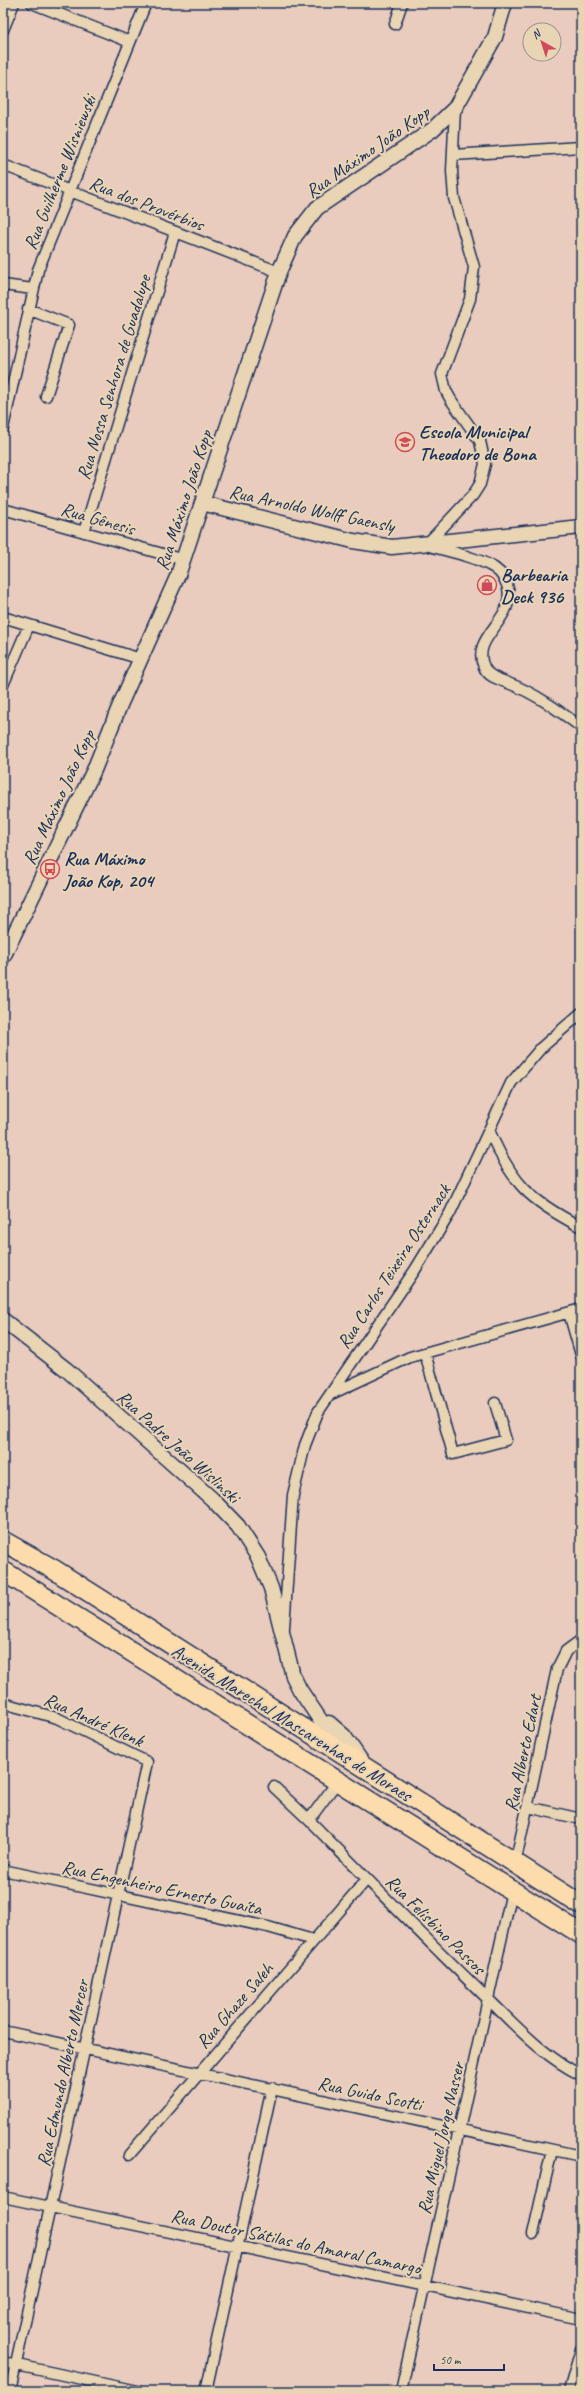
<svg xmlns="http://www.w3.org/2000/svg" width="584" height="2394" viewBox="0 0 584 2394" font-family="Caveat,sans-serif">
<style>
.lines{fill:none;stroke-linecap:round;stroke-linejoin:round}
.street-casing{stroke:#1b2f5e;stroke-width:13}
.secondary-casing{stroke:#1b2f5e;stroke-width:17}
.highway-casing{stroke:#1b2f5e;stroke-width:22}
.street{stroke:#e9d5b3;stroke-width:10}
.secondary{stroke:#e9d5b3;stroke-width:14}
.highway{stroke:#fcdcac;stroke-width:19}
.labels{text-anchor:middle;stroke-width:4;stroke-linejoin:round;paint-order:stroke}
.street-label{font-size:19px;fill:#1b2f5e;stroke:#e9d5b3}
.poi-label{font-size:19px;font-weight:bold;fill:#1b2f5e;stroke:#e9d5b3;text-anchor:start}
</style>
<rect width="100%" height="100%" fill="#e9ccbd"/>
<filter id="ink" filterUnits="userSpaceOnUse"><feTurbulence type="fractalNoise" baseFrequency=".025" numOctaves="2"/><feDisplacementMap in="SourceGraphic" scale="8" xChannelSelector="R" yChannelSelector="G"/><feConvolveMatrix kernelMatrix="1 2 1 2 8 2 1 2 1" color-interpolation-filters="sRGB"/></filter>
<g filter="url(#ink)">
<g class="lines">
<defs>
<path id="street" d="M32,3L130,42
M395,24L402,3
M3,30L14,3
M455,108L452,171L454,198L474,267L470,299L442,374L446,391L451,400L480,441L485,464L480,484L473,495L426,545C446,551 470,555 489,565C498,569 504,576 507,585C519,619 469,636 484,667C488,677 499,679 508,683C535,693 558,710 581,727
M453,155L581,147
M3,165L279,272
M3,285L33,289
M28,309L69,325L46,396
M3,428L38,270L146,3
M3,509L184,560
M84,532L175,232
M3,617L141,659
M3,685L29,625
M489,1130C512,1184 529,1200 581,1227
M569,1313L581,1355
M425,1353L453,1454L506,1440L495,1403
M331,1394L410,1357L581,1309
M284,1628L293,1495L305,1445L318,1412L415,1270L450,1213L511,1083L541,1048L581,1013
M3,1703L57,1718L147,1762L10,2391
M337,1782L309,1820C368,1880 427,1941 488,1999C517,2027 544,2057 581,2075
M274,1787L309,1820
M528,1807L581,1819
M515,1864L557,1669L566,1651L581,1640
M3,1870L268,1927L313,1940
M3,2031L581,2156
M129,2155L367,1879
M3,2197L581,2319
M533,2234L552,2150
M3,2362L137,2391
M206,2391L272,2088
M401,2391L512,1891
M569,2391L581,2349"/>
<path id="secondary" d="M202,503L353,541L392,547L581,527
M3,957L94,770L120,705L178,575L279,272L295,236L317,208L432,130L455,108L495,37L505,3
M3,1320L67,1370L212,1499L238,1526L258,1557L271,1588L293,1676L300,1690L341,1751
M329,1723L344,1736L364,1765"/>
<path id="highway" d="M3,1541L53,1569L581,1905
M3,1571L581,1934"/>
</defs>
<use href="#street" class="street-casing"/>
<use href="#secondary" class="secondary-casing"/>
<use href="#highway" class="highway-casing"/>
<use href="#street" class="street"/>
<use href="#secondary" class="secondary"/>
<use href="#highway" class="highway"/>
</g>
</g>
<defs>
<symbol id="school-ring" viewBox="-11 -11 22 22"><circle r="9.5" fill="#e9d5b3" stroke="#d1495b" stroke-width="1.5"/><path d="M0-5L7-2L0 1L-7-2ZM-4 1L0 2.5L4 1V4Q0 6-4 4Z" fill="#d1495b"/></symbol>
<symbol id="shop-ring" viewBox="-11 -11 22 22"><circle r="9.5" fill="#e9d5b3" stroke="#d1495b" stroke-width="1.5"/><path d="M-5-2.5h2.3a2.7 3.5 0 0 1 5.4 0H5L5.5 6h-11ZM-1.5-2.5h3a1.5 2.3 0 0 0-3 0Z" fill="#d1495b"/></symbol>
<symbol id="bus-ring" viewBox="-11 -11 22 22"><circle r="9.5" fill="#e9d5b3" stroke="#d1495b" stroke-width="1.5"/><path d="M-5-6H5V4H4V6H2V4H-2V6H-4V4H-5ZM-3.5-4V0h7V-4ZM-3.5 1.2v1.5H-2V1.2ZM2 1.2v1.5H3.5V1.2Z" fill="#d1495b"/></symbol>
</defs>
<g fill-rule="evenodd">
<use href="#school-ring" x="394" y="431" width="22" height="22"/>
<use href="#shop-ring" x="476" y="574" width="22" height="22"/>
<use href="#bus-ring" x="39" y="858" width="22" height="22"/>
</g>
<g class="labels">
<g class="street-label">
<text transform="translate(367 151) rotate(-35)" y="7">Rua Máximo João Kopp</text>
<text transform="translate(59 172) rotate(-68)" y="7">Rua Guilherme Wisniewski</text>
<text transform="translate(147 203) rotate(21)" y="7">Rua dos Provérbios</text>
<text transform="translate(113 377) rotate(-73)" y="7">Rua Nossa Senhora de Guadalupe</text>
<text transform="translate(183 500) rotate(-72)" y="7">Rua Máximo João Kopp</text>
<text transform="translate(312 508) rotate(12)" y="7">Rua Arnoldo Wolff Gaensly</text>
<text transform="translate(98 518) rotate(16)" y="7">Rua Gênesis</text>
<text transform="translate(58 797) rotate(-65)" y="7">Rua Máximo João Kopp</text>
<text transform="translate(393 1266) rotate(-57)" y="7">Rua Carlos Teixeira Osternack</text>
<text transform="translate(179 1446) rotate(42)" y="7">Rua Padre João Wislinski</text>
<text transform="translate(94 1719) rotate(24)" y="7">Rua André Klenk</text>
<text transform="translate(292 1722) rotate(32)" y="7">Avenida Marechal Mascarenhas de Moraes</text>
<text transform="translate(522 1753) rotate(-78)" y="7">Rua Alberto Edart</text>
<text transform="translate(162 1887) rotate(12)" y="7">Rua Engenheiro Ernesto Guaíta</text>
<text transform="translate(436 1924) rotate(45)" y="7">Rua Felisbino Passos</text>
<text transform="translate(234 2005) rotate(-49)" y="7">Rua Ghaze Saleh</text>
<text transform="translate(62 2073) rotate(-78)" y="7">Rua Edmundo Alberto Mercer</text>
<text transform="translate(370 2093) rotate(12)" y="7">Rua Guido Scotti</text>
<text transform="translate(440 2138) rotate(-77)" y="7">Rua Miguel Jorge Nasser</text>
<text transform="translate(296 2241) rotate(12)" y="7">Rua Doutor Sátilas do Amaral Camargo</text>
</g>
<g class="poi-label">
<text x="419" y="438">Escola Municipal<tspan x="419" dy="22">Theodoro de Bona</tspan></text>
<text x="501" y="581">Barbearia<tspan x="501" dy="22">Deck 936</tspan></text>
<text x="64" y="865">Rua Máximo<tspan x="64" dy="22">João Kop, 204</tspan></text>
</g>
</g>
<rect width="584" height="2394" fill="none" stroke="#e9d5b3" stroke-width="16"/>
<rect x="8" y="8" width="568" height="2378" fill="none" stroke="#1b2f5e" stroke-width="1.5" filter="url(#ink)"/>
<g transform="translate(542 42) rotate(321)"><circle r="19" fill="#e9d5b3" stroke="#979391"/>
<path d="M0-3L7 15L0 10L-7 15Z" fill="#d1495b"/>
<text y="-6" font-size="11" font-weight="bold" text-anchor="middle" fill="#1b2f5e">N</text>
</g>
<path d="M434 2364v6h70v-6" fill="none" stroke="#1b2f5e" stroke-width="2"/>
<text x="440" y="2364" font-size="12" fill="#1b2f5e" stroke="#e9d5b3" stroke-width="3" paint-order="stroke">50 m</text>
</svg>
